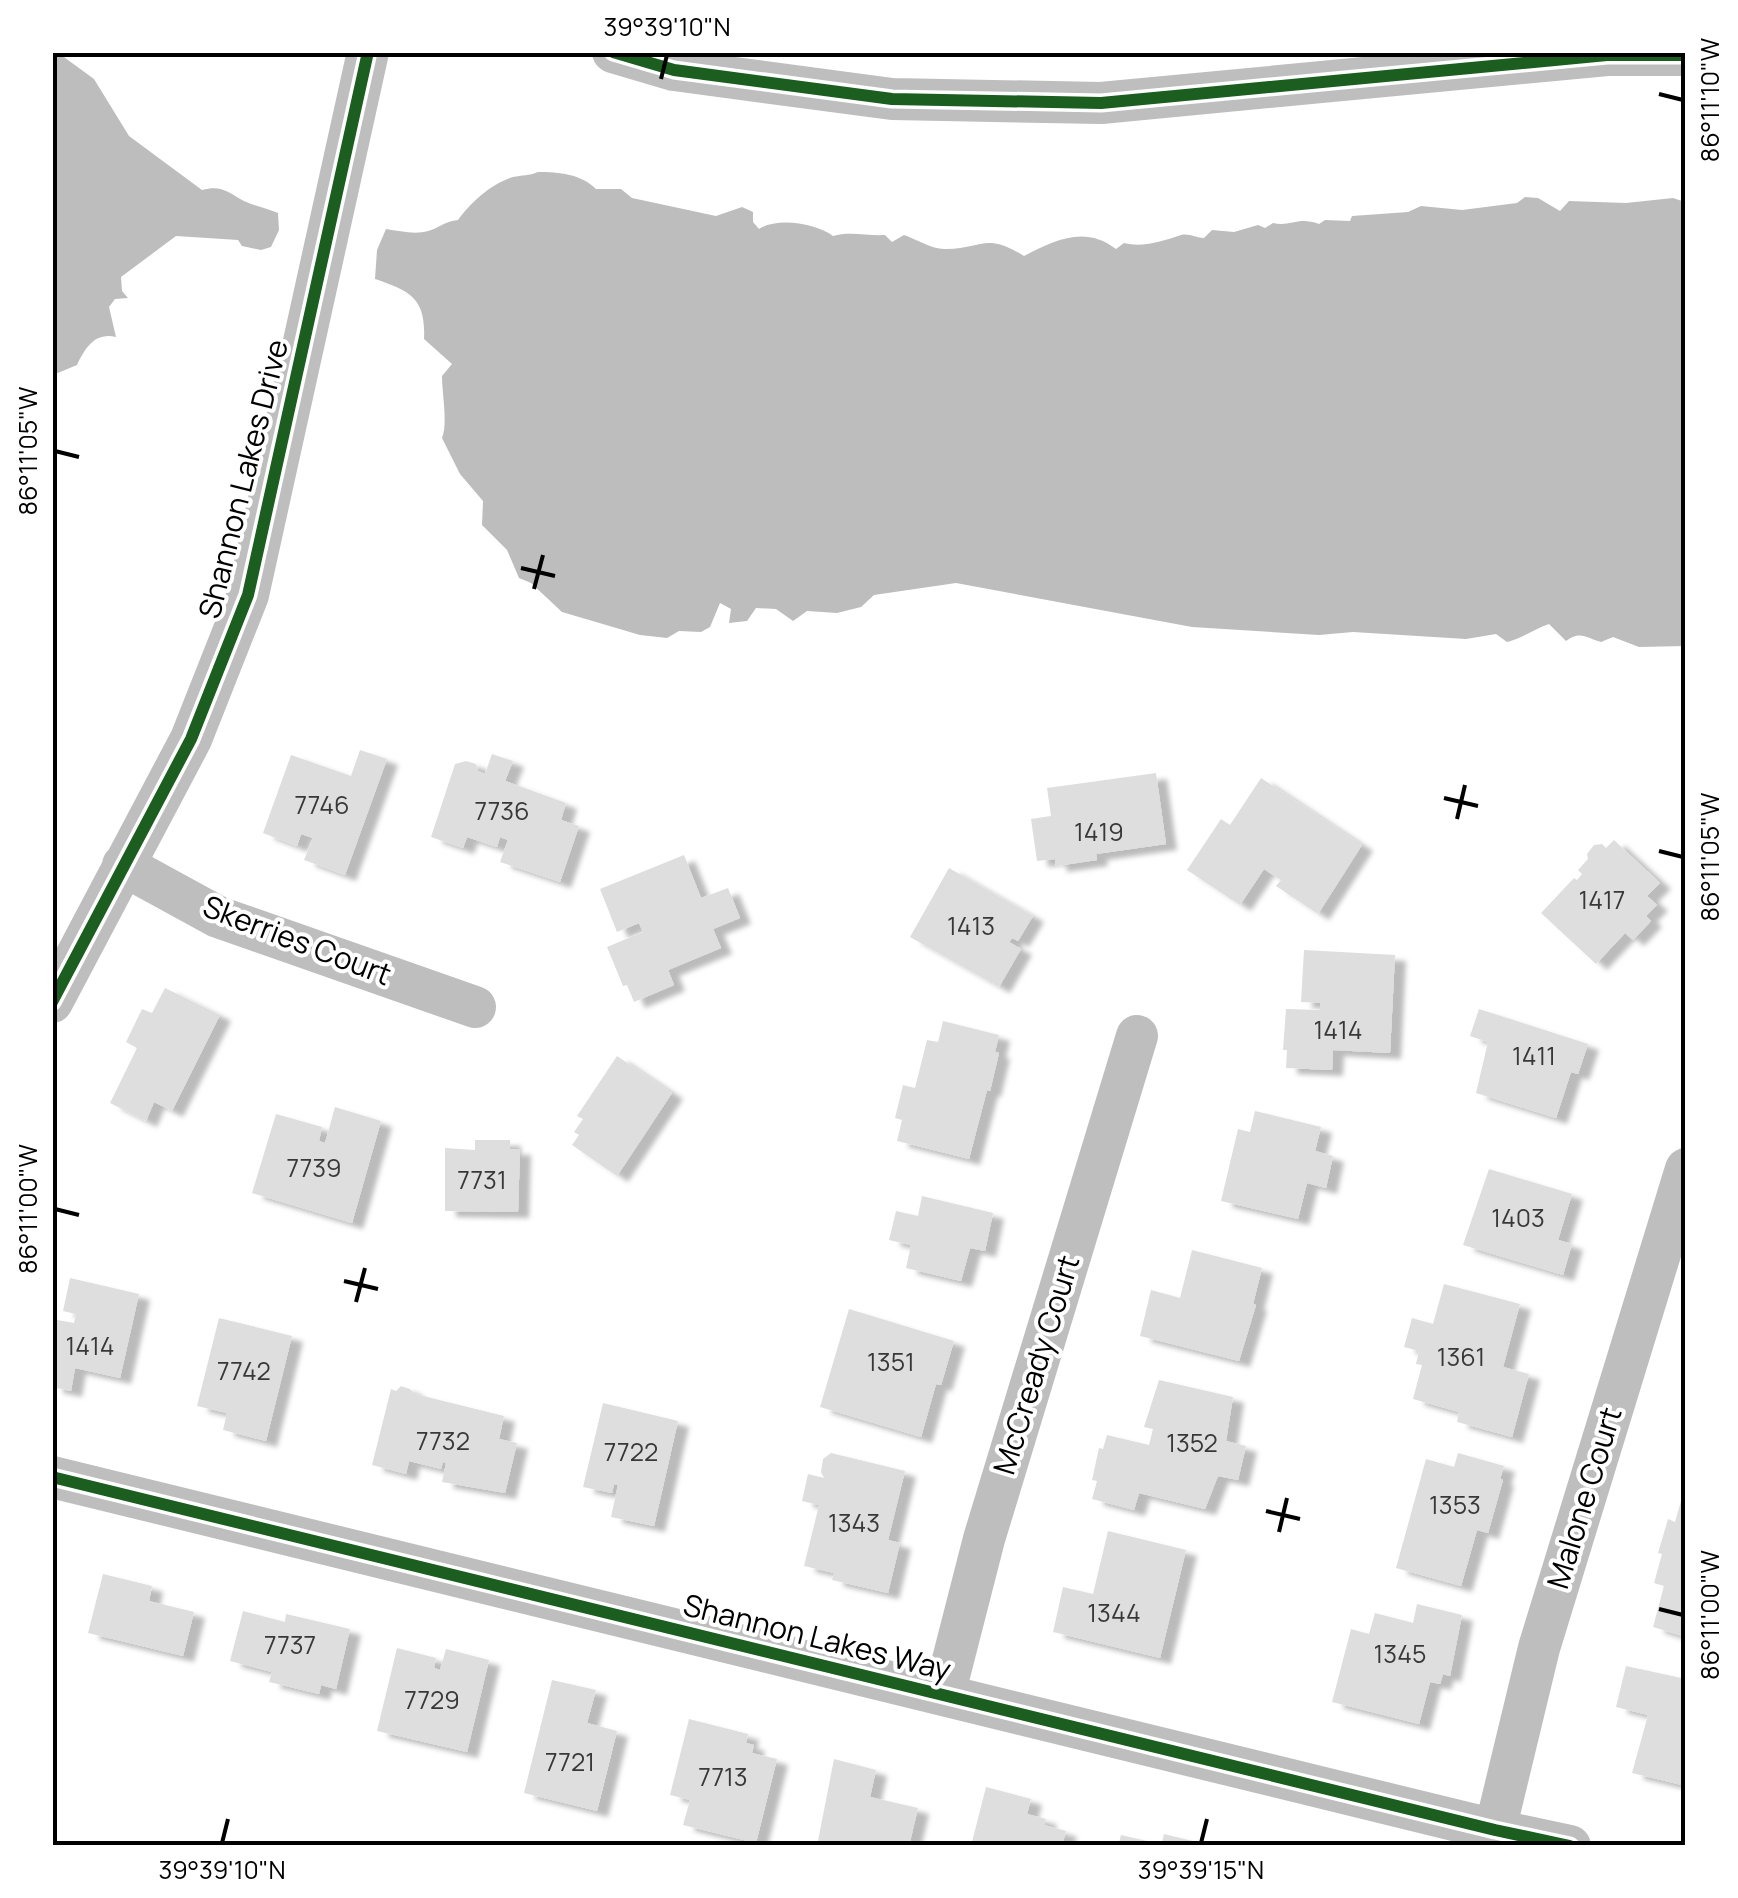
<svg xmlns="http://www.w3.org/2000/svg" width="1738" height="1898" viewBox="0 0 1738 1898" font-family="Manrope,sans-serif">
<style>
.water{fill:#bdbdbd}
.building{fill:#dedede;filter:url(#shadow)}
.lines{fill:none;stroke-linecap:round;stroke-linejoin:round}
.minor{stroke:#bebebe;stroke-width:42}
.cycleway-casing{stroke:#fff;stroke-width:19}
.cycleway{stroke:#1b5e20;stroke-width:12}
.ticks{fill:none;stroke:#000;stroke-width:4}
.labels{text-anchor:middle;stroke-width:8;stroke-linejoin:round;paint-order:stroke}
.number-label{font-size:25px;fill:#383838}
.street-label{font-size:30px;fill:#000;stroke:#fff}
.neatline{fill:none;stroke:#000;stroke-width:4}
.ticks-label{font-size:25px;text-anchor:middle;fill:#000}
</style>
<defs>
<filter id="shadow"><feDropShadow dx="11" dy="6" stdDeviation="2.5" flood-color="#0004"/></filter>
</defs>
<rect width="100%" height="100%" fill="#fff"/>
<path class="water" d="M57,52L94,79L129,136L202,190C222,185 227,192 244,201C254,206 267,208 278,213L279,230L271,247L261,250L242,246L238,240L176,236L121,277L122,291L128,298L115,299L109,307L116,337C94,332 85,349 77,365L53,375L52,53Z
M538,172C559,172 581,174 596,189H621L632,198L716,216L742,207L753,212V222L759,229C777,217 816,223 833,236C850,231 867,236 885,235L892,242L904,235C916,239 932,249 944,249C981,250 984,231 1024,256C1055,240 1085,225 1116,249L1124,243C1143,248 1163,241 1181,235C1189,233 1196,238 1204,238L1212,230L1234,232L1258,225L1265,228L1273,223C1291,227 1298,216 1319,224L1325,220L1350,221L1352,216L1408,212L1421,206L1462,210L1517,203L1525,197L1538,198L1560,211L1569,201L1626,203L1673,198L1685,202V646L1639,647L1613,637L1601,642C1587,638 1580,630 1566,641L1549,624C1534,629 1523,638 1507,642L1496,634L1466,639L1353,632L1319,635L1192,627L956,583L874,595L861,607L837,613L807,611L793,621L776,609L756,608L747,621L729,623L731,609L720,603L710,627L701,632L679,631L667,638L640,635L562,612L531,583L519,578L507,550L482,525L483,501L460,474L442,438C448,423 442,394 442,376L452,364L424,339C426,299 411,291 375,279L377,250L386,229C400,231 415,235 428,231C439,228 445,221 458,220C470,203 492,183 513,177C522,175 529,176 538,172Z"/>
<path class="building" d="M360,750L387,759L345,875L304,860L313,838L301,834L297,846L263,833L291,755L351,776Z
M492,754L513,761L505,781L566,803L561,820L579,826L560,882L500,862L508,840L500,837L497,847L467,837L463,848L431,837L455,764L466,761L476,764L478,771L485,774Z
M1156,773L1166,844L1096,854L1097,860L1056,866L1055,859L1037,861L1031,819L1051,816L1047,788Z
M1261,778L1362,845L1318,914L1276,886L1281,880L1264,869L1240,905L1187,870L1221,819L1230,825Z
M1614,840L1660,883L1647,896L1657,905L1646,916L1651,921L1633,940L1625,933L1596,964L1541,913L1574,878L1577,880L1582,874L1578,870L1588,859L1587,854L1594,845L1602,844L1606,848Z
M684,855L701,898L728,888L740,918L713,929L721,948L668,970L674,985L634,1002L627,985L623,986L607,947L643,932L639,923L617,932L600,889Z
M949,868L1033,916L1018,941L1012,938L1009,942L1021,949L999,987L910,937Z
M1304,950L1395,955L1390,1053L1333,1050L1332,1070L1286,1068L1287,1050H1283L1286,1009L1320,1010V1003L1301,1002Z
M165,988L220,1015L172,1111L154,1102L146,1121L110,1103L137,1048L126,1042L142,1009L152,1013Z
M1479,1009L1588,1044L1578,1074L1571,1072L1556,1118L1476,1093L1488,1042L1470,1036Z
M943,1021L999,1035L995,1052L999,1053L990,1091L987,1090L969,1159L897,1141L902,1120L895,1118L903,1085L915,1088L927,1040L938,1042Z
M617,1056L672,1093L617,1176L572,1145L579,1135L574,1132L583,1119L577,1116Z
M335,1107L381,1121L352,1223L252,1193L276,1114L322,1127L319,1141L325,1143Z
M1255,1111L1321,1127L1315,1151L1333,1156L1326,1188L1307,1183L1298,1219L1221,1201L1238,1129L1250,1132Z
M475,1140H510V1149H520L518,1212L445,1211V1148L475,1150Z
M1489,1169L1572,1194L1558,1240L1572,1244L1563,1275L1463,1245Z
M922,1196L993,1213L985,1251L970,1248L961,1281L906,1268L911,1245L889,1240L896,1211L918,1216Z
M1192,1250L1262,1268L1253,1304L1256,1305L1239,1361L1140,1336L1151,1290L1180,1298Z
M70,1278L139,1294L120,1378L75,1368L71,1391L52,1387V1319L74,1323L76,1314L63,1311Z
M1444,1284L1520,1304L1503,1367L1529,1374L1512,1437L1457,1422L1459,1412L1413,1399L1422,1365L1416,1364L1419,1351L1404,1347L1412,1318L1433,1324Z
M849,1309L954,1341L941,1385L936,1384L921,1437L820,1407Z
M219,1318L292,1336L266,1441L223,1430L227,1413L197,1406Z
M1159,1380L1233,1397L1226,1441L1246,1446L1238,1480L1218,1476L1205,1509L1139,1493L1134,1510L1092,1499L1097,1481L1092,1480L1099,1448L1103,1449L1107,1435L1149,1445L1153,1429L1144,1427Z
M401,1386L410,1389L415,1394L504,1416L499,1439L517,1443L505,1493L442,1482L446,1463L443,1462L441,1469L409,1461L406,1474L372,1465L391,1389L396,1391Z
M603,1403L678,1421L654,1526L611,1517L618,1485L614,1484L612,1493L583,1487Z
M831,1453L905,1471L888,1540L900,1543L888,1593L832,1580L834,1573L804,1566L819,1505L802,1501L808,1474L824,1478L821,1472L823,1459Z
M1458,1453L1504,1466L1500,1479L1503,1480L1488,1533L1477,1530L1461,1586L1396,1568L1426,1459L1454,1467Z
M1681,1501L1686,1503V1637L1653,1627L1664,1586L1654,1583L1662,1554L1658,1553L1668,1519L1675,1522Z
M1108,1531L1186,1550L1160,1658L1053,1632L1063,1587L1093,1594Z
M103,1574L152,1586L149,1601L194,1612L183,1656L88,1633Z
M1417,1604L1462,1615L1450,1676L1443,1674L1440,1684L1430,1682L1419,1724L1332,1702L1351,1629L1369,1634L1375,1613L1413,1623Z
M243,1611L285,1622L286,1614L350,1629L336,1689L321,1685L319,1694L269,1682L272,1672L230,1661Z
M397,1648L436,1658L434,1668L440,1670L446,1649L489,1660L467,1752L377,1731Z
M1626,1666L1686,1679V1786L1632,1773L1648,1715L1616,1707Z
M552,1680L596,1690L587,1723L617,1731L597,1811L524,1793Z
M689,1719L748,1734L746,1743L754,1745L752,1753L777,1759L756,1843L683,1825L690,1800L670,1795Z
M834,1759L876,1770L870,1797L918,1808L909,1846H817Z
M986,1787L1031,1799L1027,1814L1046,1819L1044,1825L1066,1831L1062,1846H971Z
M1164,1834L1205,1844V1846H1161Z
M1121,1835L1160,1844V1846H1118Z"/>
<g class="lines">
<path class="minor" d="M613,52L674,70L892,99L1101,103L1607,55H1686
M123,865L218,917L475,1007
M52,1002L191,739L248,595L368,52
M52,1477L1495,1830L1570,1846
M944,1695L984,1539L1137,1036
M1495,1830L1539,1648L1686,1169"/>
<defs>
<path id="cycleway" d="M613,52L674,70L892,99L1101,103L1607,55H1686
M52,1002L191,739L248,595L368,52
M52,1477L1495,1830L1570,1846"/>
</defs>
<use href="#cycleway" class="cycleway-casing"/>
<use href="#cycleway" class="cycleway"/>
</g>
<path class="ticks" d="M661,79L667,55M1659,94L1683,100M55,451L79,457M521,568L555,576M534,589L543,555M1444,798L1478,806M1457,819L1465,785M1659,851L1683,857M55,1209L79,1215M344,1281L378,1289M356,1302L365,1268M1266,1511L1300,1519M1279,1532L1287,1498M1659,1609L1683,1615M222,1843L228,1819M1201,1843L1207,1819"/>
<g class="labels">
<g class="number-label">
<text x="322" y="814">7746</text>
<text x="502" y="820">7736</text>
<text x="1099" y="841">1419</text>
<text x="1602" y="909">1417</text>
<text x="971" y="935">1413</text>
<text x="1338" y="1039">1414</text>
<text x="1534" y="1065">1411</text>
<text x="314" y="1177">7739</text>
<text x="482" y="1189">7731</text>
<text x="1518" y="1227">1403</text>
<text x="90" y="1355">1414</text>
<text x="1461" y="1366">1361</text>
<text x="891" y="1371">1351</text>
<text x="244" y="1380">7742</text>
<text x="443" y="1450">7732</text>
<text x="1192" y="1452">1352</text>
<text x="631" y="1461">7722</text>
<text x="1455" y="1514">1353</text>
<text x="854" y="1532">1343</text>
<text x="1114" y="1622">1344</text>
<text x="290" y="1654">7737</text>
<text x="1400" y="1663">1345</text>
<text x="432" y="1709">7729</text>
<text x="570" y="1771">7721</text>
<text x="723" y="1786">7713</text>
</g>
<g class="street-label">
<text transform="translate(244 479) rotate(-76)" y="10">Shannon Lakes Drive</text>
<text transform="translate(297 941) rotate(21)" y="10">Skerries Court</text>
<text transform="translate(1037 1365) rotate(-73)" y="10">McCready Court</text>
<text transform="translate(1585 1498) rotate(-73)" y="10">Malone Court</text>
<text transform="translate(817 1638) rotate(14)" y="10">Shannon Lakes Way</text>
</g>
</g>
<rect width="1738" height="1898" fill="none" stroke="#ffffff" stroke-width="110"/>
<rect x="55" y="55" width="1628" height="1788" class="neatline"/>
<g class="ticks-label">
<text x="667" y="36">39°39'10"N</text>
<text transform="translate(1710 100) rotate(-90)" y="9">86°11'10"W</text>
<text transform="translate(28 451) rotate(-90)" y="9">86°11'05"W</text>
<text transform="translate(1710 857) rotate(-90)" y="9">86°11'05"W</text>
<text transform="translate(28 1209) rotate(-90)" y="9">86°11'00"W</text>
<text transform="translate(1710 1615) rotate(-90)" y="9">86°11'00"W</text>
<text x="222" y="1879">39°39'10"N</text>
<text x="1201" y="1879">39°39'15"N</text>
</g>
</svg>
